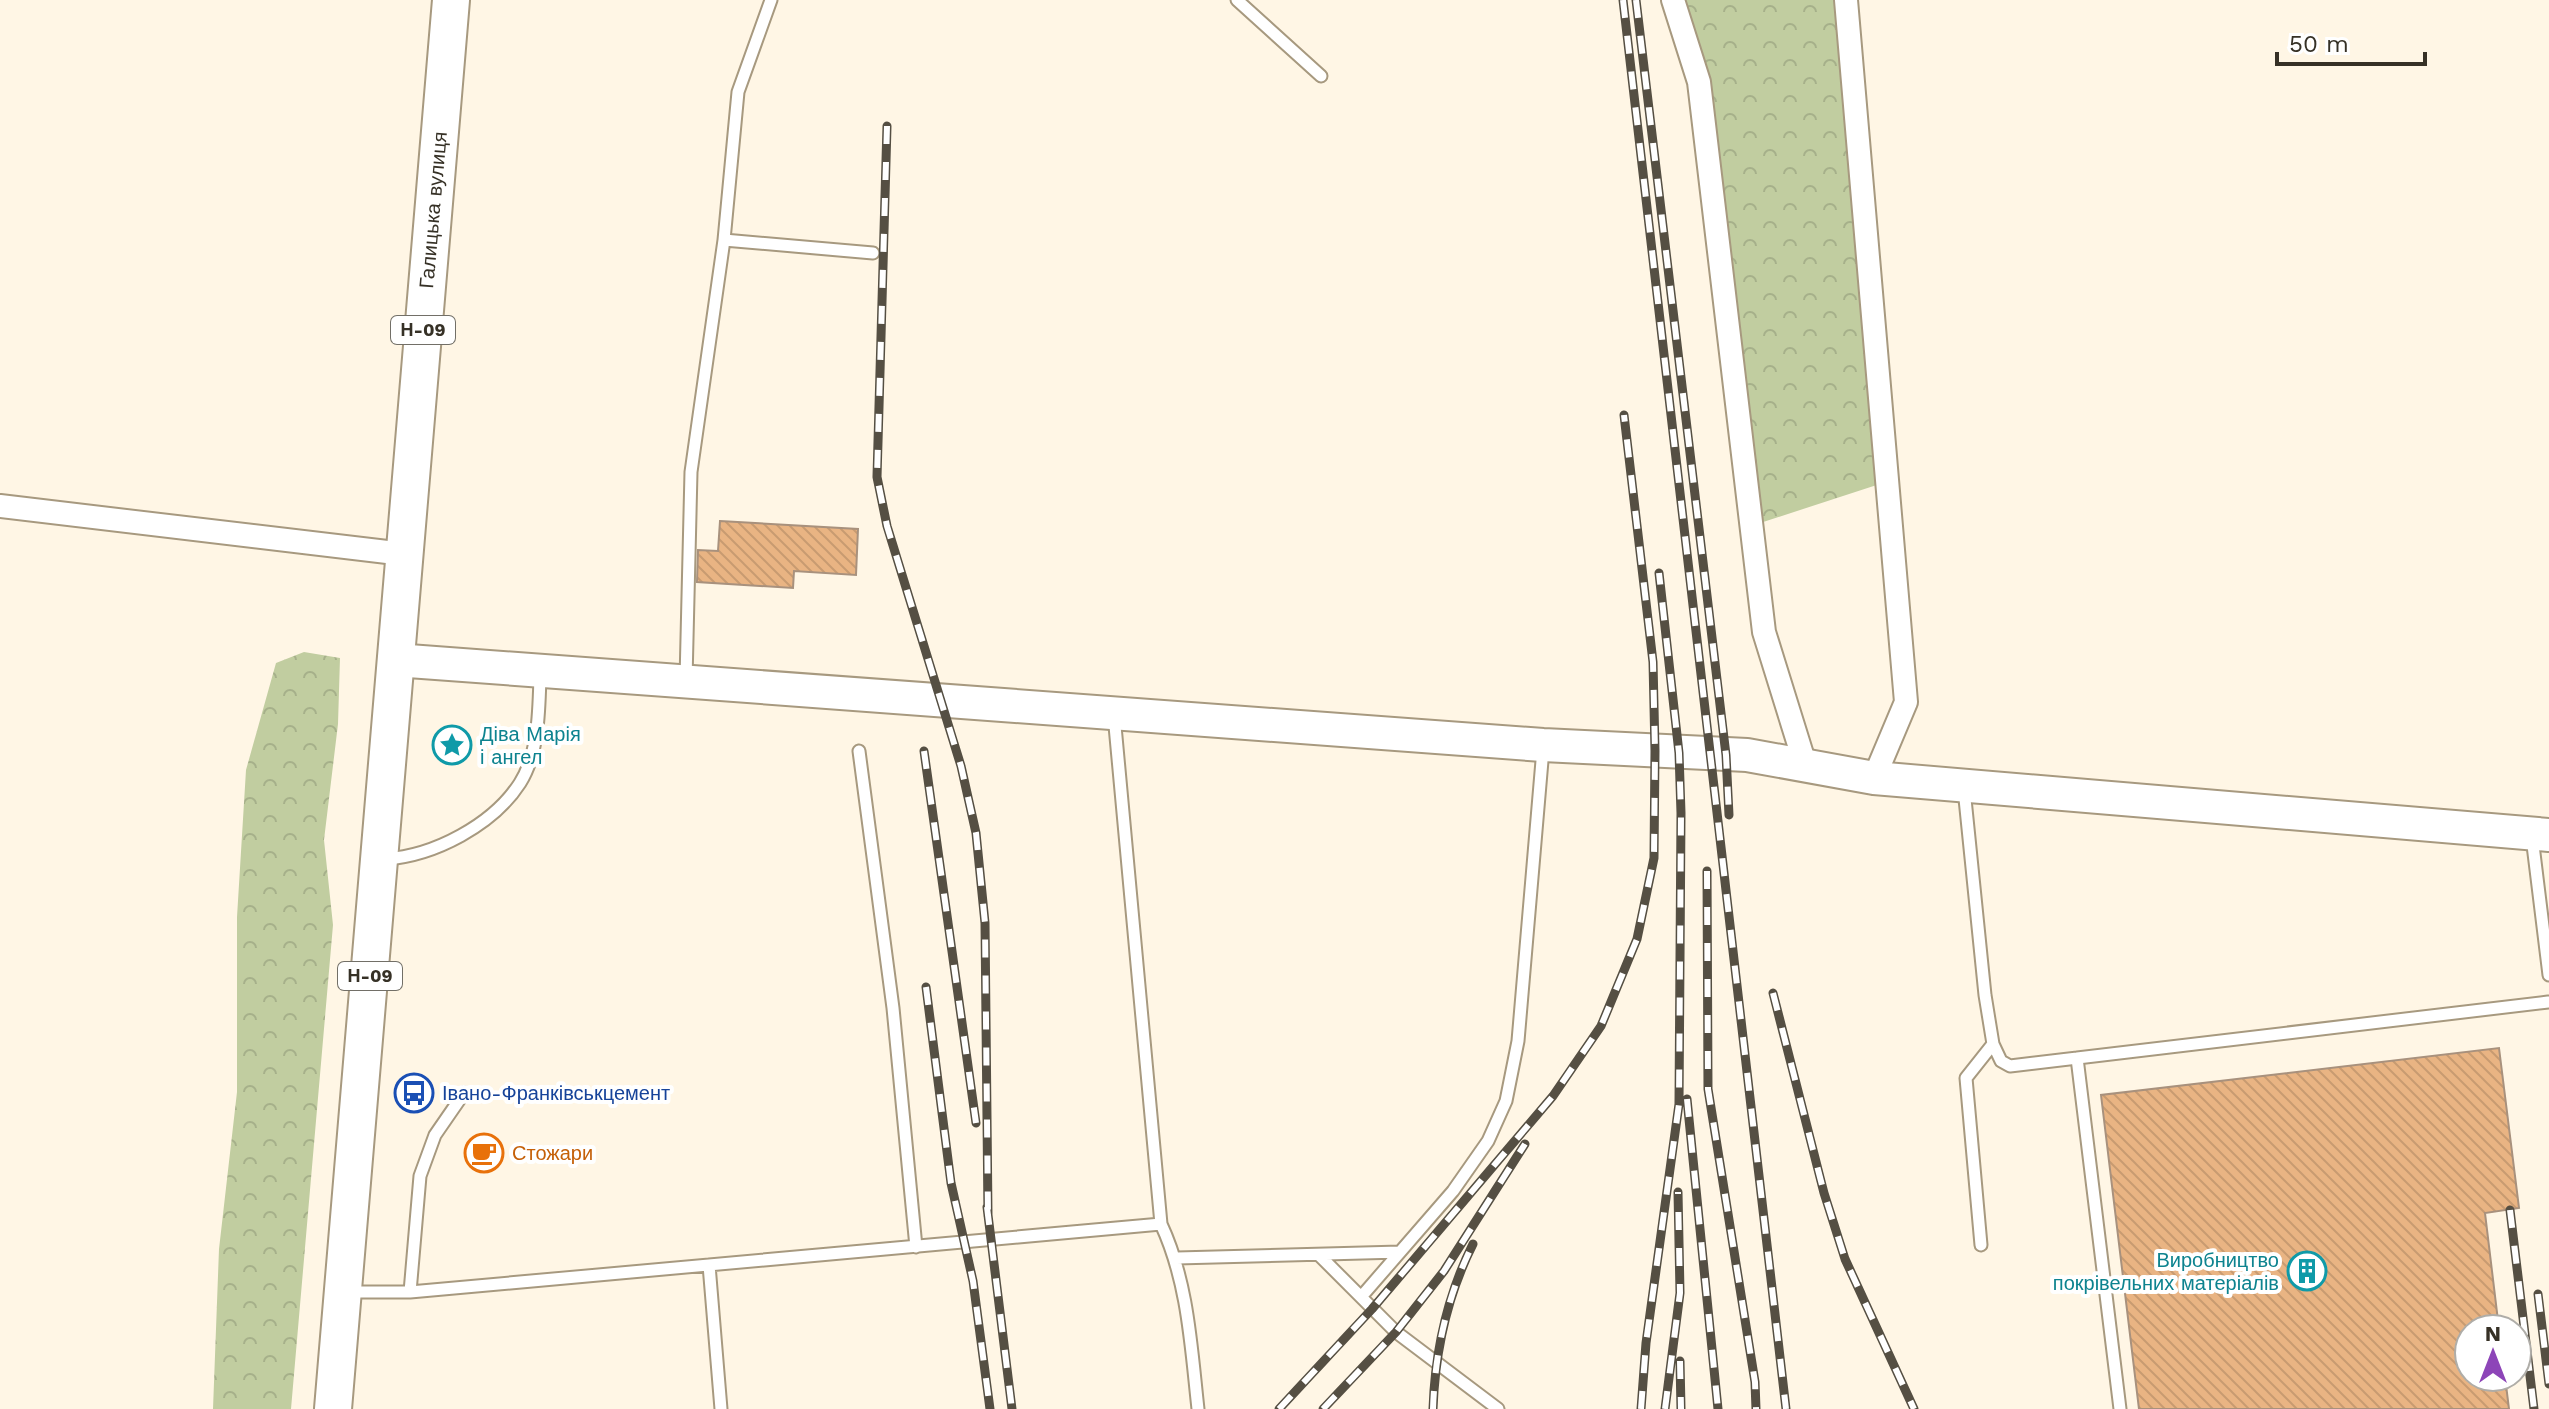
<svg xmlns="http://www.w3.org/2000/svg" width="2549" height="1409" viewBox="0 0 2549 1409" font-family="'Work Sans',sans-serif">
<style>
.forest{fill:url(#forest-crowns)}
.building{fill:url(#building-back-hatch);stroke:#a8917d;stroke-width:2}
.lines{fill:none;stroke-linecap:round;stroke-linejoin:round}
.lane-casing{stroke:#a7997f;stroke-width:15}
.street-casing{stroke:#a7997f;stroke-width:26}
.secondary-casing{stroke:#a7997f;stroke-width:36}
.primary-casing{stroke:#a7997f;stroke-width:40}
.lane{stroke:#fff;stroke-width:11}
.street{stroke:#fff;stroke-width:22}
.secondary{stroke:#fff;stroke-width:32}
.primary{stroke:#fff;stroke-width:36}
.rail-casing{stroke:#554f43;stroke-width:9}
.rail{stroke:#fff;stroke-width:6;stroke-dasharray:18;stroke-linecap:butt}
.labels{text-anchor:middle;stroke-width:8;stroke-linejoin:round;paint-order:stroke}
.shield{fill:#fff;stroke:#726f67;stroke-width:2}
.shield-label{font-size:18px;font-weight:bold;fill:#363126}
.street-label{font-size:20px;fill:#363126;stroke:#fff}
.culture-label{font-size:20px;fill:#0d838f;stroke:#fff;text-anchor:start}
.transit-label{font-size:20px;fill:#164399;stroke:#fff;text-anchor:start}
.food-label{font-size:20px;fill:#c56008;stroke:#fff;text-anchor:start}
</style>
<defs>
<pattern id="forest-crowns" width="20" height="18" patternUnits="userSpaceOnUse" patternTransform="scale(2)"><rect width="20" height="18" fill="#c1cda0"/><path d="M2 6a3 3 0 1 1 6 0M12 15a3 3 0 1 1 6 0" fill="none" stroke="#a6b08a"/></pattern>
<pattern id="building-back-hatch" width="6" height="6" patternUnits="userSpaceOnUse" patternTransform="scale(2)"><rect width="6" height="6" fill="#e9b483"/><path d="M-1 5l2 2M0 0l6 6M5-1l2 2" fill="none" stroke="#c89b71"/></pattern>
</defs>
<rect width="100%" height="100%" fill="#fff6e5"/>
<path class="forest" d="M1673,0H1846L1889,481L1751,526L1699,82Z
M304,652L340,658L338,724L324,840L333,925L291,1409H213L219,1249L237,1092V917L246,770L276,663Z"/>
<path class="building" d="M720,521L858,529L856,575L794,571L793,588L697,582L698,550L718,551Z
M2499,1048L2519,1208L2485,1213L2499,1329H2469V1377H2505L2509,1409H2139L2101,1095Z"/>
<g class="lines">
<defs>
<path id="lane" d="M1237,0L1321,76
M724,240L873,253
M686,680L691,472L724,240L738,92L771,0
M1114,715L1161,1224
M859,751L893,1008L916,1247
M1964,789L1985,995L1993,1044L2001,1061L2010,1066L2548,1002
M2532,837L2549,975
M385,859C434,856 493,825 520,783C539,753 539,709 540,675
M2077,1058L2120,1409
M1981,1245L1966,1078L1993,1044
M1319,1255L1396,1332L1498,1409
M1177,1258L1400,1252
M709,1265L721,1409
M346,1292H410L1161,1224C1188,1282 1191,1346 1198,1409
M410,1292L420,1176L435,1135L464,1093
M1361,1297L1453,1191L1488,1141L1506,1101L1518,1041L1543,749"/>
<path id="street" d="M1673,0L1699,82L1764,632L1805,764
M1846,0L1906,702L1874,778
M0,506L404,554"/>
<path id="secondary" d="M395,660L1543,745L1747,755L1874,778L2549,835"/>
<path id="primary" d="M333,1409L451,0"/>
</defs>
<use href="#lane" class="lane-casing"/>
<use href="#street" class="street-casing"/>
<use href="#secondary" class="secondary-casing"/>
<use href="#primary" class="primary-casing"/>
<use href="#lane" class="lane"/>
<use href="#street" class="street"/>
<use href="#secondary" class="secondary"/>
<use href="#primary" class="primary"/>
<defs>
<path id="rail" d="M1623,0L1786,1409
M1636,0L1726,755L1729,815
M887,126L877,477L887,526L961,766L976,833L985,923L988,1216
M924,751L976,1123
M1707,871L1708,1089L1755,1382L1756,1409
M926,987L951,1183L973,1281L990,1409
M1773,993L1824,1193L1845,1259L1914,1409
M1687,1099L1718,1409
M987,1207L1012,1409
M2510,1210L2534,1409
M2538,1294L2549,1384
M1680,1361L1681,1409
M1279,1409L1372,1309L1553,1096L1601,1026L1637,939L1654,858L1655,751L1653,662L1624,415
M1323,1409L1396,1332L1444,1271L1525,1144
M1433,1409C1435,1351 1447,1296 1473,1244
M1641,1409L1646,1343L1679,1104L1681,813L1679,753L1659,573
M1665,1409L1680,1293L1678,1192"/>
</defs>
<use href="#rail" class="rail-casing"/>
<use href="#rail" class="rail"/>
</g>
<defs>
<symbol id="sight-ring" viewBox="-11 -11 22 22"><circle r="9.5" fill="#fff" stroke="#0f9aa8" stroke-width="1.5"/><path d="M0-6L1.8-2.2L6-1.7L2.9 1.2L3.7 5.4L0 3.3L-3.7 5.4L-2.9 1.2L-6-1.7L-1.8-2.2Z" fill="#0f9aa8"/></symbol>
<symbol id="bus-ring" viewBox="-11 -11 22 22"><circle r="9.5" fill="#fff" stroke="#1a4fb4" stroke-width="1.5"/><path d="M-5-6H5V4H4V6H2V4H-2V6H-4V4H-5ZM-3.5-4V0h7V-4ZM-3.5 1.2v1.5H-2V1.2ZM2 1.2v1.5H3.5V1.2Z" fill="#1a4fb4"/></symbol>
<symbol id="cafe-ring" viewBox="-11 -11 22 22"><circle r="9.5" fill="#fff" stroke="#e8710a" stroke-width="1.5"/><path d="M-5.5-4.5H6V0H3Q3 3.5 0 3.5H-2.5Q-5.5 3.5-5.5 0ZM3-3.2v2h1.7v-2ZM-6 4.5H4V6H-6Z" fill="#e8710a"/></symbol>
<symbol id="building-ring" viewBox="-11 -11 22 22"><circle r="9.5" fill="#fff" stroke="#0f9aa8" stroke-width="1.5"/><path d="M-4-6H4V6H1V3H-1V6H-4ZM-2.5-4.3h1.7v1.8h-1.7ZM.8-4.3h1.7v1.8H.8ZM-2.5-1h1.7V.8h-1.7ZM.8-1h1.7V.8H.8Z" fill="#0f9aa8"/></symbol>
</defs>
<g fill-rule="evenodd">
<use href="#sight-ring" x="430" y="723" width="44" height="44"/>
<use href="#bus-ring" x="392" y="1071" width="44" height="44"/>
<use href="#cafe-ring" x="462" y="1131" width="44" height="44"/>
<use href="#building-ring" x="2285" y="1249" width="44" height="44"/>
</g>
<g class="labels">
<g class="shield">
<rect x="391" y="316" width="64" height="28" rx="6"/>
<rect x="338" y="962" width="64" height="28" rx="6"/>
</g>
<g class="shield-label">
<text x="423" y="336">Н-09</text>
<text x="370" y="982">Н-09</text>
</g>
<g class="street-label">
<text transform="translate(433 210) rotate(-85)" y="7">Галицька вулиця</text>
</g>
<g class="culture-label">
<text x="480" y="741">Діва Марія<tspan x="480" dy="23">і ангел</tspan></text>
<text x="2279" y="1267" text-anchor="end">Виробництво<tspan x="2279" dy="23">покрівельних матеріалів</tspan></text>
</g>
<g class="transit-label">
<text x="442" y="1100">Івано-Франківськцемент</text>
</g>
<g class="food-label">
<text x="512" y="1160">Стожари</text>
</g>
</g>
<g transform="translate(2493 1353)"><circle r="38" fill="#ffffff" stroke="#afada8" stroke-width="2"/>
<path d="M0-6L14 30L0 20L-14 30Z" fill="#8d45b8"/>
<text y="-12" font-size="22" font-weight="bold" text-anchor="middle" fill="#363126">N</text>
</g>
<path d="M2277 52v12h148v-12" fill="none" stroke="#363126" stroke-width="4"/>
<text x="2289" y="52" font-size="24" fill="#363126" stroke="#ffffff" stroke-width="6" paint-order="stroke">50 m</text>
</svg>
